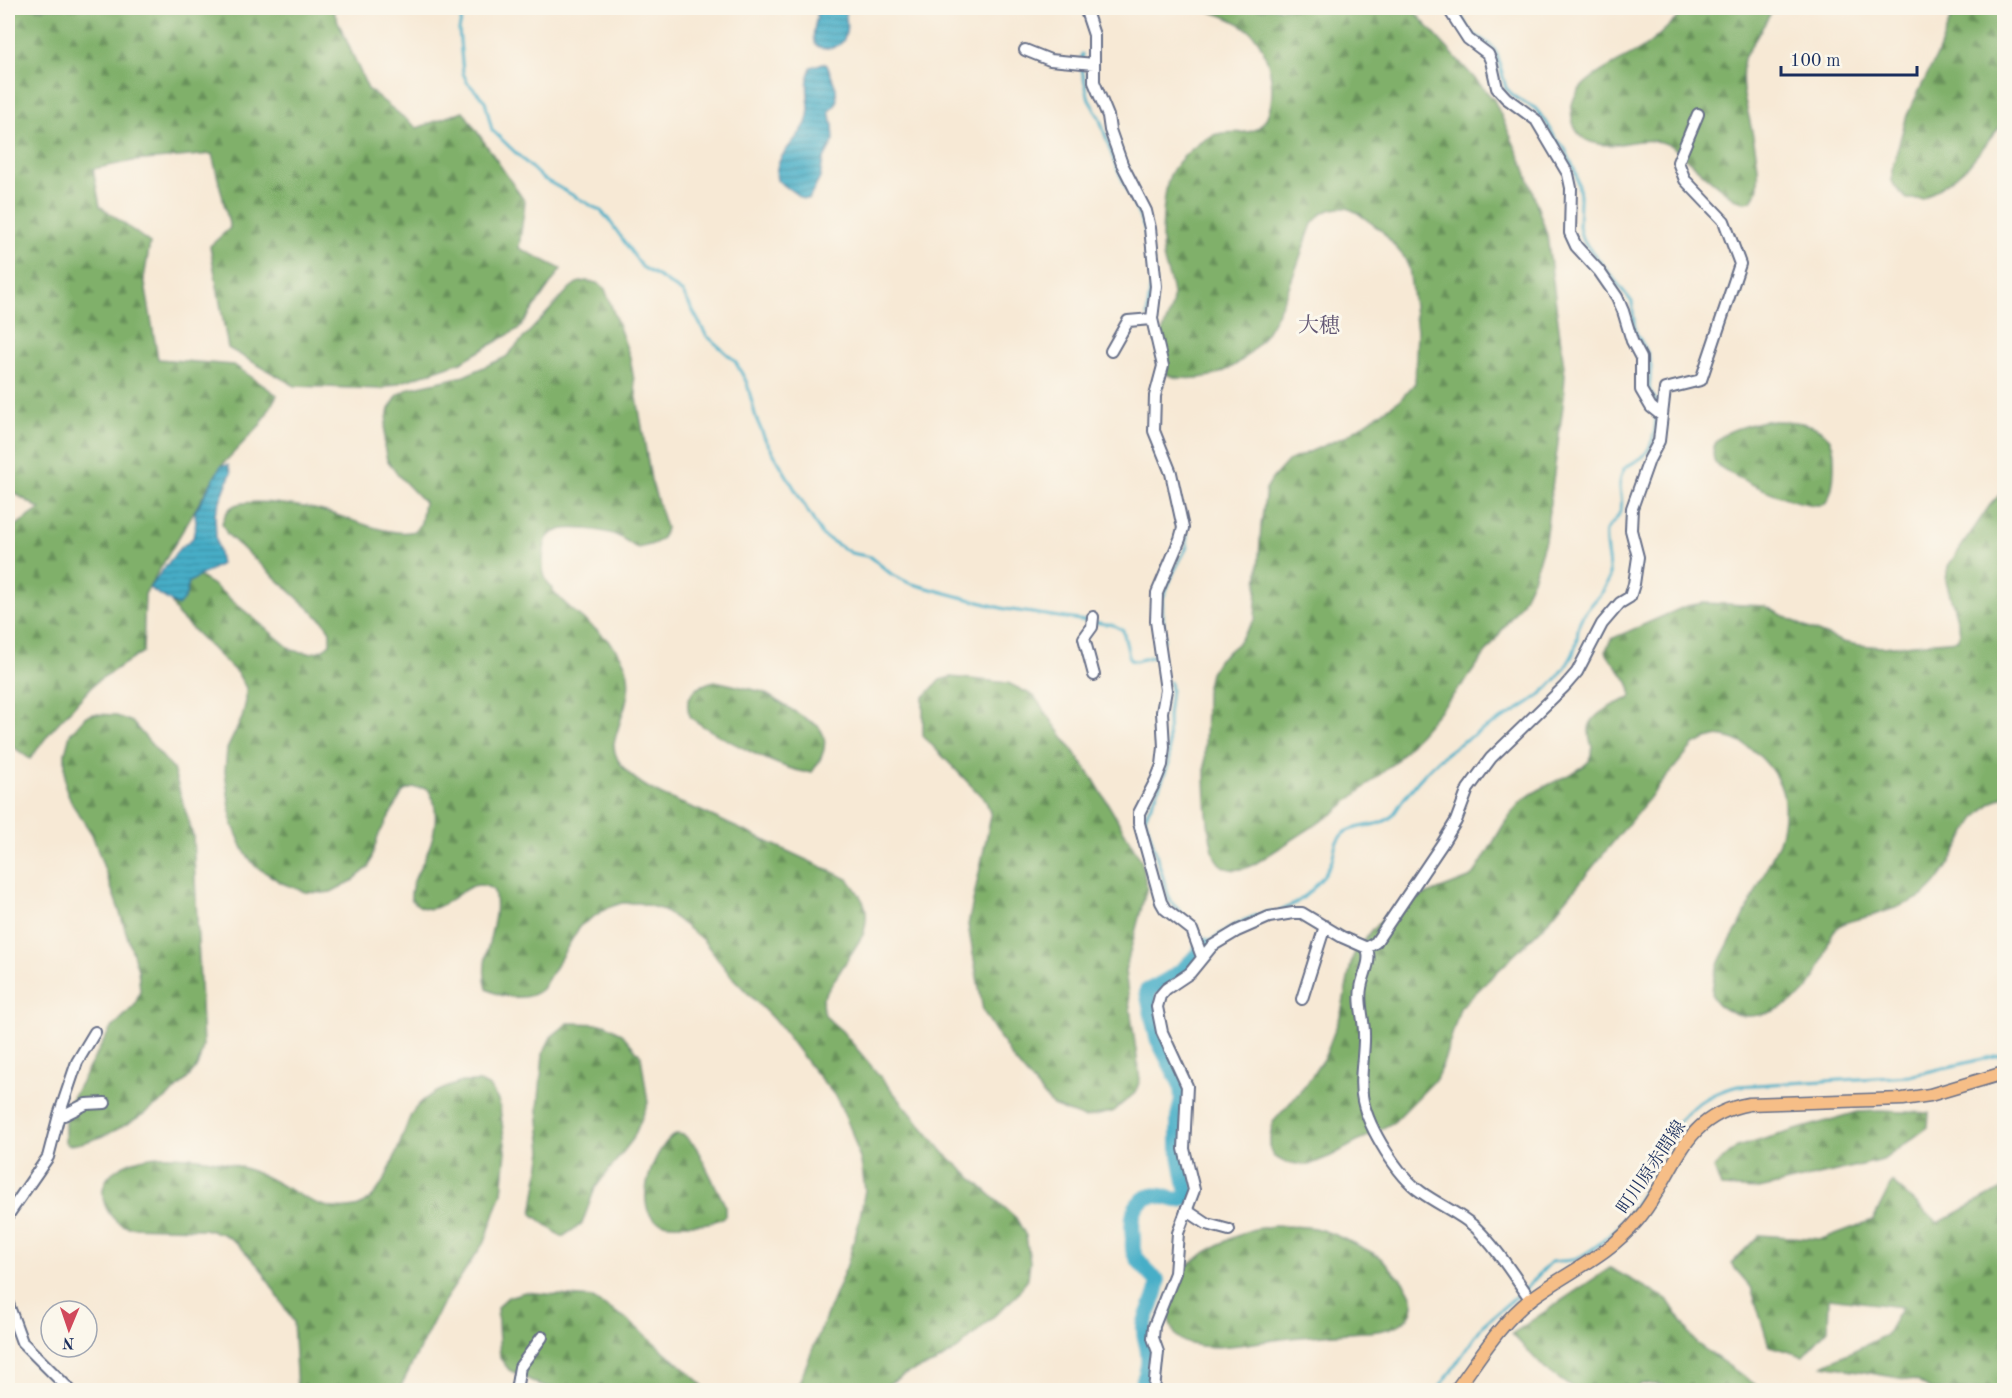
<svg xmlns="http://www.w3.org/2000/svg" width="2012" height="1398" viewBox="0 0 2012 1398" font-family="'Old Standard TT','Noto Serif JP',serif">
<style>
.forest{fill:url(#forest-firs);stroke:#4e7064;stroke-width:1.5}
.water{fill:url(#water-rules);stroke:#316e92;stroke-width:1.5}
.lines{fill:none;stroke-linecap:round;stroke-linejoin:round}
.stream{stroke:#47aec7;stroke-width:3}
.river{stroke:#47aec7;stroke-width:16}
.minor-casing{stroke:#687088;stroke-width:14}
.major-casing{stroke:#687088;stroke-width:15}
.minor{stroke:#fff;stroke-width:10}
.major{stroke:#f6be87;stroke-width:12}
.labels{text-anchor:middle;stroke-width:6;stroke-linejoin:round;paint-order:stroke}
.street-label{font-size:18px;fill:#1b2f5e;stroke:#fbf7ec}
.quarter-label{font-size:21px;fill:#625774;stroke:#fbf7ec}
</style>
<defs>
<pattern id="forest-firs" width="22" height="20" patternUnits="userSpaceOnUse" patternTransform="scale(1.5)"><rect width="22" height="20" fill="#80b06a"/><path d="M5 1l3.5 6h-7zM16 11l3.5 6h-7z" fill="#68905a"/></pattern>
<pattern id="water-rules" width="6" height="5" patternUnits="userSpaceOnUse" patternTransform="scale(1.5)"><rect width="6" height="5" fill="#47aec7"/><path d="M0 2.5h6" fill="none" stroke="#3a8ea5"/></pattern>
</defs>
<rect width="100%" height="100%" fill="#fbf7ec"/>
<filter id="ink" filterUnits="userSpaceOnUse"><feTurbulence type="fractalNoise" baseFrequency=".0167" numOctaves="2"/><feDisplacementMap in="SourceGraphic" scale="12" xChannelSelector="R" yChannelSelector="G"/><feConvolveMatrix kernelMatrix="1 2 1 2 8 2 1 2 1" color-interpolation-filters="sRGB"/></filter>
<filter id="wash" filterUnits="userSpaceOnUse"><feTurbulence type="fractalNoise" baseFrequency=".008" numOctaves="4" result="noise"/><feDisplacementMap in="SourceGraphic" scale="24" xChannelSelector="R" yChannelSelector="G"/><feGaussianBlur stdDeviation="1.35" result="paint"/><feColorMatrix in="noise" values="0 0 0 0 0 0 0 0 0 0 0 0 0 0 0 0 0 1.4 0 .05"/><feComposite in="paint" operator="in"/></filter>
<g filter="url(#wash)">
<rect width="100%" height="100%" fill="#f7e9d5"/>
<path class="forest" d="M8,8H332L368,89L417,128L463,111L525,202L519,248L561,269L520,328L461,362L381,389L295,386L228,348L210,246L230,228L212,154L133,161L93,169L100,206L150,243L144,278L158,359L234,365L277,395L261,424L221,466L145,594L143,652L97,681L51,731L30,759L8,743V531L40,509L8,489V458L15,453L8,431Z
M1197,8H1411L1494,100L1524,166L1547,235L1565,375L1563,406L1545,540L1533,579L1522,602L1467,679L1396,761L1334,813L1253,865C1241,871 1224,873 1216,859C1212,852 1212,844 1210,836C1202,789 1206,739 1206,691L1210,673L1219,659L1237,644L1255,619L1261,526L1266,489L1272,479L1288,461L1346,436L1400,400L1415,383L1417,331L1409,268L1404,257L1382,231L1356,212L1347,208H1338L1329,210L1321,214L1312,224C1291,279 1270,371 1199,378C1186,379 1174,379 1163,372C1162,361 1159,347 1161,336C1165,323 1173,310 1173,297C1173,284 1167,273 1164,261C1160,244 1163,192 1170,175C1178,159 1204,135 1222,133C1234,131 1252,136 1261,125C1281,105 1271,51 1251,32C1236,19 1216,13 1197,8Z
M1687,8H1774L1744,58C1742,68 1742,79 1743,90C1744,104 1779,213 1740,201C1725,196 1686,158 1672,146C1641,131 1618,152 1591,142C1582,139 1575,131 1573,122C1561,82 1616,66 1643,48C1659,37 1673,22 1687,8Z
M1958,8H2004V122L1968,166L1950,181L1923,199H1907L1895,187L1892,181V169L1907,115L1938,53L1950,20Z
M586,281L597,283L605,289L630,357L651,480L666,528C663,544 651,545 637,548C630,544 624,539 618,536C605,530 567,525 555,532C546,536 545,542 544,550C543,558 542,570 545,577C558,609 611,631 625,664C636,691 619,718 614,744C613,766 640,784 658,793C673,801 690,806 705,813C753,835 800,857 848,879C864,900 871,908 863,935L823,998C819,1015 831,1021 842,1031L944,1153L1016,1218L1026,1236L1030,1262L1028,1278L1017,1295L958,1349L937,1362L903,1375L879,1390H796L847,1265L859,1222L865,1190L861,1162L851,1130L837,1098L810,1066L780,1026L731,976L703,940L675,918L661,909L639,903H622L607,908L580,926L542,989C528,1002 502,998 487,989C477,955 502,924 494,891C465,865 441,933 411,899C410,884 418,873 424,860C434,839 442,810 428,789C419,787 411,787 403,792L378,836L369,867L352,881L331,892L323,893L305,892L282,883L255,866L244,851L232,823L225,771L227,749L242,718L246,701V688L238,674L178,615L170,600L195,574L212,584L292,650C307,654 318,655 330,644V631L324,622L227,534L222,523C224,517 228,508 235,505C253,498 307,506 326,512C350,518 392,538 415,531L421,523L424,502L398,475L387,460L384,446L385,428L389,409L398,395L410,388L464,376L506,357L570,288L577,283Z
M1764,421C1785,421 1817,419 1830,440C1835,448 1834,459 1834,468C1834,480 1832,494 1825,504C1806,511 1730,477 1715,463C1704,432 1742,427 1764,421Z
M2004,490V796C1964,812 1958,866 1926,893C1915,903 1878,914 1863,918C1855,920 1844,921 1838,927C1830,933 1829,942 1826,951C1814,985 1809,995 1776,1010C1766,1015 1747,1018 1736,1014C1727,1011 1715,1005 1712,995C1713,964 1727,948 1741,922C1754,896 1766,869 1779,842C1783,829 1785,814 1784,801C1781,772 1752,742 1724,737C1713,735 1703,741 1693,745L1545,925L1460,1008L1444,1061L1436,1079L1394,1122L1331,1156L1309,1165L1287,1163L1274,1157L1270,1149V1138L1273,1122L1306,1085L1325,1056L1341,1014L1352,959L1358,946L1383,918L1407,902L1469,878L1474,874C1488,854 1506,815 1522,801C1540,785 1577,775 1589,761C1597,751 1588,741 1589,730C1589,714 1617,703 1630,698C1636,683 1614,667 1607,654L1606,650L1611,639L1686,606L1704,603L1765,606L1805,627L1843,642L1858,645L1883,647L1957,640L1960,634L1959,626L1946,581L1948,566L1990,505Z
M951,677L1008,683L1034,696L1094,780L1141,860L1147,887L1125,971L1140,1080L1135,1093L1112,1112L1084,1118L1053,1106L1013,1059L983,1011L968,925L991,816L986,801L923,736V698L940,680Z
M715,681L763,692L818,726C831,741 823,758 812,772C791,776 710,732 691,718C681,698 696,685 715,681Z
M94,714L114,715L132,722L173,769L193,836L203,1046C201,1053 200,1061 196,1068C175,1099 106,1143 68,1145L65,1142V1121L69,1103L110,1030L135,1005L140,990L138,970L119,910L92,834L72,804L65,786V753L70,734L86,716Z
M568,1023L605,1024L622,1034L641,1056L648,1103L633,1139L595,1188L582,1224L562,1237L532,1214L542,1151L538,1110L543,1054L551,1037Z
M462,1082H480L490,1087L499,1102L506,1151L502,1193L485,1241L441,1306L399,1390H297L293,1321L261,1269L237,1243L223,1234L204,1229L128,1227C106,1221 93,1190 112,1173C128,1159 152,1155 172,1156C201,1157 235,1163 262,1175C291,1188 320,1215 355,1207C382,1201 396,1153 405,1130C408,1123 410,1114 415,1109C426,1094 445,1088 462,1082Z
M1880,1111L1929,1113L1928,1127L1883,1160L1759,1189L1721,1187L1714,1168L1737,1147L1858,1112Z
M676,1134L684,1135L696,1147L725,1205V1216C714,1224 703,1224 690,1224C680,1224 662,1226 654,1219C633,1202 656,1144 676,1134Z
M1892,1182L1938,1223L2004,1188V1390H1931L1917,1381L1823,1365L1886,1335L1902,1307L1829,1298L1828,1329L1803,1356L1769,1346L1751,1287L1731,1264L1759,1235L1822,1239L1873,1220Z
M1273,1226C1287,1227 1305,1225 1318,1229C1331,1232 1364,1248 1376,1255C1384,1259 1390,1268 1396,1274C1429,1308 1410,1329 1368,1332C1339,1333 1310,1336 1282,1339C1254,1342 1214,1352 1187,1343C1176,1339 1172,1330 1169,1319C1157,1274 1212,1246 1246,1232C1254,1228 1264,1228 1273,1226Z
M1610,1268L1667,1299L1696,1343L1763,1390H1669L1663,1385L1640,1384L1638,1390H1575L1545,1369L1512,1334Z
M525,1292L591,1298L624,1317L699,1381L706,1390H564L540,1385L509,1370L500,1358L497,1307L508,1297Z"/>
<path class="water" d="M817,8H845C846,19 849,30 843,41C838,49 817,52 814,41C811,31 819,18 817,8Z
M823,63L827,65L836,88L837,103L829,112L833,125L834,140L823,160L820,178L809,199H803L777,180C772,157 797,142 806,123C814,105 802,89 811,67Z
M228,465L231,473L215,514L216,538L221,564L189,582L185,598L178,606L149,588L179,549L193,538L196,523L195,512L221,466Z"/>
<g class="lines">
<path class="stream" d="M464,8L459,30L463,73L467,82L485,101L492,130L542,178L601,211L609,220L642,267L661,278L683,293L706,335L735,361L747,383L756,418L765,439L822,535L851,553L871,557L891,574L909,583L1005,609L1113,625L1123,630L1130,660L1136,661L1158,655
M1455,8L1472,33L1492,46L1497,54L1506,88L1516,98L1535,108L1547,123L1555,138L1564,147L1576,173L1580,195L1579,227L1582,239L1632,302L1635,331L1648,354L1651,366L1649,389L1657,402L1656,409
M1082,54V70L1089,100L1099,117L1114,161L1145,229L1146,238
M1147,316L1151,283
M1164,640L1162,600L1174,571L1187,547V533
M1170,682L1171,689L1168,716L1169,763L1156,795L1145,817L1170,901L1198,930L1204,945C1223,932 1248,915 1271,912
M1280,910C1301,904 1319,885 1330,865C1336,854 1332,842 1344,833C1356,824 1378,828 1391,817C1397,811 1401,801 1407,795C1419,779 1432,764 1448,752C1492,718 1544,709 1572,656C1580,641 1575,628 1582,617C1589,604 1608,591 1609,576C1610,561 1604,546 1606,530C1636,502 1612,496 1623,471C1626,465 1632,464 1638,460C1653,452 1655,431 1656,415
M1438,1390L1483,1325L1528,1286L1551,1262C1560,1260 1571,1262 1578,1258C1609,1241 1633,1212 1649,1182C1657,1167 1661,1150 1670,1136C1684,1109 1709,1093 1738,1086L1909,1076L2004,1054"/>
<path class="river" d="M1139,1390C1145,1379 1150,1367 1148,1354C1148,1344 1143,1338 1144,1327C1146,1312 1157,1299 1158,1282C1152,1275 1137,1261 1134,1253C1132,1249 1133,1243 1133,1239C1131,1222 1131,1201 1152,1196C1163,1193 1173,1203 1184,1199L1187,1192L1178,1144V1117L1182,1099L1181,1085L1157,1038L1147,991C1171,979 1190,968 1204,945"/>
</g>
</g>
<g filter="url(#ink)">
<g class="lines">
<defs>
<path id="minor" d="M1085,8L1094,35V82L1108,116L1110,130L1122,164L1146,211L1150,228L1156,286L1152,319L1163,366L1155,396L1154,431L1171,473L1183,528L1180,539L1157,593L1156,621L1166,690L1162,712L1164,747L1162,765L1156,780L1139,813V823L1161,902L1165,909L1192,930L1202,957
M1448,8L1468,39L1488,54L1491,61L1497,88L1506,98L1536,120L1568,174L1571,188L1570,233L1576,246L1599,271L1617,297L1623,311L1632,341L1641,358V390L1651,407L1661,415
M1025,50L1050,60L1094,64
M1111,351L1128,321L1152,319
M1093,617L1092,627L1084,638L1094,675
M1367,948C1372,962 1363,974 1361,988C1358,1003 1364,1018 1364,1033C1365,1056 1358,1079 1363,1101C1369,1129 1398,1176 1421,1192C1439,1205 1459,1213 1475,1227C1497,1248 1513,1275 1531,1300
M1302,999L1325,926
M59,1115H64L86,1104L105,1103
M1186,1210L1207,1224L1229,1230
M8,1215L48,1157L59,1115L77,1062L95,1032
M8,1304L22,1342L70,1390
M516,1390L520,1367L542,1337
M1154,1390L1158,1352L1153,1338L1154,1326L1175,1273L1178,1233L1194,1190L1184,1149L1187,1086L1162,1032L1157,1007L1160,996L1166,989L1190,973L1212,946L1237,931L1269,917L1293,913H1302L1342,937L1367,948L1376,942L1442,844L1456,821L1468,789L1491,758L1564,687L1577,672L1602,624L1620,603L1630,597L1634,584L1638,557L1631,530L1632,508L1649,460L1659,441L1665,389L1701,380L1740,264L1724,221L1685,180L1678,162L1698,114"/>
<path id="major" d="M1456,1390C1479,1359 1500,1323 1531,1299C1567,1272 1608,1256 1637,1221C1676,1175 1679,1116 1749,1104L1903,1099L1930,1095L2004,1073"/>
</defs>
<use href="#minor" class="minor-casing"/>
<use href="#major" class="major-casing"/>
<use href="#minor" class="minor"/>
<use href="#major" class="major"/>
</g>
</g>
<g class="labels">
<g class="street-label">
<text transform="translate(1651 1167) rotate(-56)" y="6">町川原赤間線</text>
</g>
<g class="quarter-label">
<text x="1319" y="332">大穂</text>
</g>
</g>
<rect width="2012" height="1398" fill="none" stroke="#fbf7ec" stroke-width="30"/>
<g transform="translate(69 1329) rotate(182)"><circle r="28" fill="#fbf7ec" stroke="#a1a7b3" stroke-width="1.5"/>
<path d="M0-4.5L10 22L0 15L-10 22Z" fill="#d1495b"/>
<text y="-9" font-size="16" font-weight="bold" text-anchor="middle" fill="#1b2f5e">N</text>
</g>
<path d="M1781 66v9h136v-9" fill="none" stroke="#1b2f5e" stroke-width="3"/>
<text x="1790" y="66" font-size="18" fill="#1b2f5e" stroke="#fbf7ec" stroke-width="4.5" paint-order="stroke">100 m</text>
</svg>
